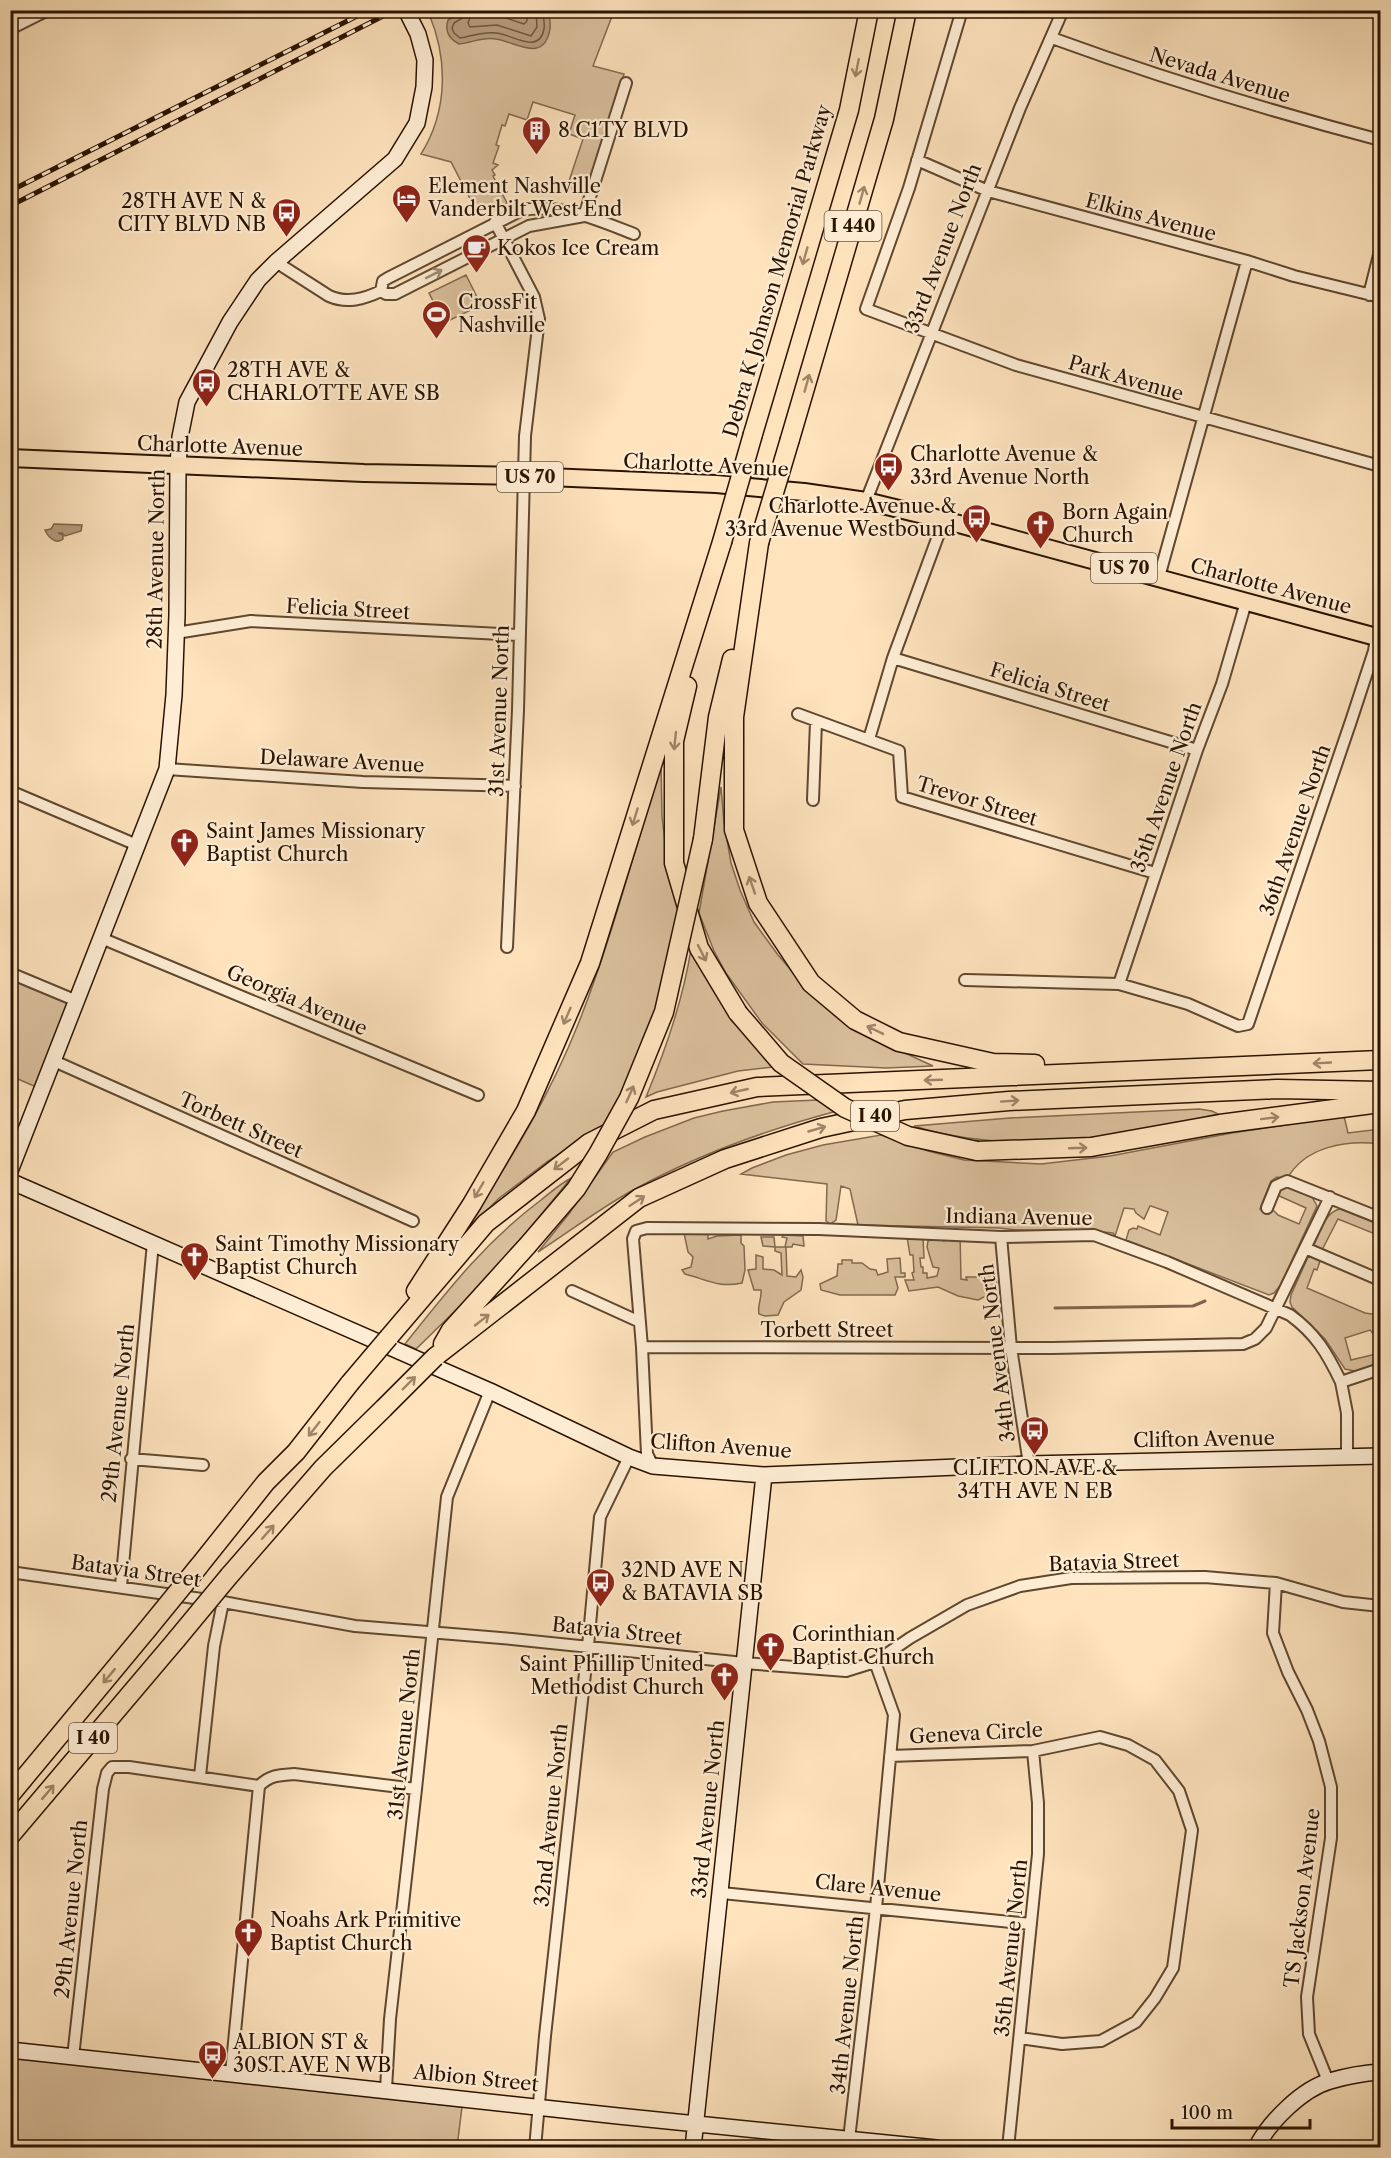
<svg xmlns="http://www.w3.org/2000/svg" width="1391" height="2158" viewBox="0 0 1391 2158" font-family="'Libre Caslon Text',serif">
<style>
.green{fill:#dac09d;stroke:#826a4e;stroke-width:1.5}
.water{fill:#b69c7d;stroke:#7e654b;stroke-width:1.5}
.lines{fill:none;stroke-linecap:round;stroke-linejoin:round}
.shore{stroke:#70583e;stroke-width:1.5}
.stream{stroke:#7e654b;stroke-width:3}
.street-casing{stroke:#5f472f;stroke-width:14}
.secondary-casing{stroke:#2a1300;stroke-width:18}
.primary-casing{stroke:#2a1300;stroke-width:20}
.highway-casing{stroke:#2a1300;stroke-width:21}
.street{stroke:#feedd4;stroke-width:10}
.secondary{stroke:#feedd4;stroke-width:15}
.primary{stroke:#fee3bd;stroke-width:16}
.highway{stroke:#fee3bd;stroke-width:18}
.rail-casing{stroke:#2a1300;stroke-width:5}
.rail{stroke:#feedd4;stroke-width:3;stroke-dasharray:9;stroke-linecap:butt}
.highway-bridge-casing{stroke:#2a1300;stroke-width:21;stroke-linecap:butt}
.highway-bridge{stroke:#fee3bd;stroke-width:18}
.oneway{stroke:#9f8568}
.oneway2{stroke:#9f8b75}
.labels{text-anchor:middle;stroke-width:4.5;stroke-linejoin:round;paint-order:stroke}
.shield{fill:#feedd4;stroke:#6a5440;stroke-width:1.5}
.shield-label{font-size:18px;font-weight:bold;fill:#2a1300}
.street-label{font-size:20px;fill:#2a1300;stroke:#feedd4}
.poi-label{font-size:20px;fill:#2a1300;stroke:#feedd4;text-anchor:start}
</style>
<rect width="100%" height="100%" fill="#fee3bd"/>
<filter id="stains"><feTurbulence type="fractalNoise" baseFrequency=".00333" numOctaves="4"/><feColorMatrix values="0 0 0 0 .2 0 0 0 0 .09 0 0 0 0 .02 0 0 0 .5 -.17"/></filter>
<radialGradient id="worn" r=".72"><stop offset=".6" stop-color="#630" stop-opacity="0"/><stop offset="1" stop-color="#630" stop-opacity=".3"/></radialGradient>
<path class="green" d="M436,10L614,11L593,66L624,74L586,193L567,187L583,139L569,134L575,115L533,102L527,120L509,114L505,126L502,125L496,145L499,146L493,163L498,165L492,170L495,175L493,176L507,203L479,216L451,162L421,154C448,111 448,59 429,14Z
M466,275L481,305L444,323L429,293Z
M661,765L662,817L665,842L671,881L678,909L657,1008L631,1078L607,1124L548,1161L498,1199L474,1224L470,1222C512,1158 551,1093 579,1022C612,938 634,851 661,765Z
M721,787L724,822L731,863L740,890L754,922L778,955L803,984L875,1039L933,1066L886,1068L803,1064L762,1023L726,973L714,951L699,913Z
M691,949C712,994 740,1032 774,1067L738,1071L657,1092L646,1097C666,1049 683,1001 691,949Z
M10,973L77,1001L43,1090L11,1076Z
M817,1100L837,1111C766,1130 699,1154 635,1189C602,1207 570,1231 538,1252L568,1215L613,1152L645,1137L694,1118L723,1111L773,1102Z
M1199,1109L1212,1111L1218,1114C1120,1137 1012,1157 914,1126L1010,1118Z
M1344,1116L1348,1133L1380,1129V1144C1347,1140 1305,1146 1287,1179L1277,1177L1271,1181L1260,1209L1274,1211L1278,1215L1299,1224L1306,1208L1277,1195V1191L1285,1186L1312,1197L1317,1206L1280,1286L1274,1293L1269,1295L1126,1240L1129,1230L1133,1228L1137,1229L1138,1226L1160,1235L1168,1212L1151,1206H1150L1144,1219L1136,1213L1134,1209L1124,1208L1115,1236L1113,1233C1073,1227 1036,1234 999,1228L858,1225L850,1189L841,1186L836,1220L830,1224L826,1221L827,1184L741,1174L752,1168L786,1155L823,1145L881,1135L928,1151L964,1160L1041,1164L1110,1156L1232,1133Z
M571,1178L513,1249L459,1307L416,1349L405,1344C448,1290 485,1242 541,1200C551,1192 560,1184 571,1178Z
M1340,1209L1380,1225V1236L1338,1219L1322,1250L1314,1245C1320,1232 1325,1212 1340,1209Z
M684,1233L708,1234V1239L717,1236L741,1235V1243L744,1246L745,1270L742,1283C718,1288 708,1280 685,1274L682,1270L691,1267L693,1257L688,1252Z
M944,1234H960L961,1279L967,1280L966,1277H996L997,1287H992V1293L978,1300L958,1296L938,1287L909,1291L905,1280H914L912,1273L914,1272L913,1255H910L907,1237H923L924,1258H920L921,1267H923V1273H927V1278L937,1276L939,1268L933,1267L927,1247L928,1241L934,1238L944,1241Z
M783,1235L803,1236L804,1246L793,1244L792,1247H786L787,1276L796,1277L801,1270L803,1277L801,1290L784,1302L778,1315L765,1316L759,1314C757,1305 762,1299 761,1290H754L748,1270L756,1269V1255L763,1257V1269L774,1270L782,1275L781,1253L775,1251V1247L763,1246L761,1237H774L775,1247H785L787,1238L782,1237Z
M1312,1256L1320,1261L1317,1270L1314,1269L1307,1288L1365,1313L1378,1315L1380,1310V1338L1378,1339L1370,1330L1345,1338L1351,1360L1380,1353V1364L1355,1371L1345,1369L1325,1339L1292,1307L1290,1302L1291,1295L1308,1257Z
M900,1258L901,1273H905V1277H895L898,1288L895,1295H840L821,1290L820,1284L837,1276L838,1264H842V1260H852V1263H862L870,1269L876,1270L878,1275L888,1272L887,1259Z
M11,2056L462,2107L457,2147L11,2148Z"/>
<path class="water" d="M464,11H549C549,17 551,23 550,29C544,64 516,42 496,39C483,36 472,43 459,44C448,38 445,31 448,20Z
M54,524L82,525L81,531L65,536L62,533H58L63,535V539C56,545 48,537 45,530L51,529Z"/>
<g class="lines">
<path class="shore" d="M465,10L464,17L454,23L452,28L454,33L460,38C472,36 484,31 497,33C513,35 539,55 544,29C545,23 543,17 543,10
M473,10L468,23L470,27L497,25L531,36L537,27L536,10
M482,10L484,16H500L524,24L527,21V10"/>
<path class="stream" d="M1055,1308L1193,1306L1205,1301"/>
<defs>
<path id="street" d="M962,10L909,188L866,309L1016,365L1380,466
M10,29L48,10
M1052,38C1159,77 1270,111 1380,140
M917,160L988,191L1247,261L1294,276L1380,297
M584,216L626,83
M495,222L534,297L539,319L525,436L518,710L507,947
M276,262L329,296C347,304 364,299 381,291
M381,291L383,281L388,278L522,210C561,203 598,220 634,234
M381,291L386,294H395L529,226L584,216
M1369,295L1380,251
M866,501L1020,108L1063,10
M1159,577L1247,261
M176,633L251,621L519,635
M893,658L1197,750
M798,714L899,751L902,797L1155,873
M869,739L893,658L944,520
M167,769L363,782L515,786
M10,791L137,845
M813,800L816,722
M101,938L478,1095
M10,973L77,1001
M965,980L1119,984L1188,1004L1238,1026L1248,1024L1352,718L1374,651L1376,637
M1119,984L1197,750L1222,684L1246,602
M54,1061L413,1221
M1267,1208L1276,1186L1287,1181L1380,1218
M1001,1237L1011,1348L1029,1464
M1305,1248L1380,1280
M572,1291L640,1322
M642,1347L1053,1348L1243,1344L1255,1339L1266,1328L1330,1197
M1347,1457V1413L1341,1382L1380,1369
M131,1459L203,1465
M653,1466L647,1454L642,1347L633,1239L636,1231L647,1228L819,1229L1001,1237L1094,1235L1167,1262L1290,1315C1316,1334 1327,1353 1341,1382
M10,1572L223,1602L355,1626L512,1639L744,1663L846,1671L875,1662L910,1638L967,1605L1020,1586L1071,1578L1205,1577L1276,1583L1343,1602L1380,1606
M1276,1583L1273,1633L1288,1672L1307,1710L1319,1741L1331,1787V1838L1307,1997L1309,2034L1328,2081
M121,1586L153,1243
M890,1756L1033,1751L1100,1737L1128,1745L1155,1760L1179,1791L1192,1830L1173,1968L1155,1998L1136,2022L1101,2041L1062,2044L1020,2038
M200,1776L214,1646L223,1602
M722,1893L1031,1924
M73,2057L103,1789L107,1773L112,1767H129L259,1786C270,1775 279,1775 294,1774L416,1789
M231,2073L259,1786
M386,2089L390,2019L416,1789L447,1497L490,1391
M849,2139L876,1908L894,1715L875,1662
M535,2148L545,2036L588,1646L600,1517L629,1457
M1008,2148L1038,1854V1803L1033,1751"/>
<path id="secondary" d="M10,1171L167,769L174,695L177,615L178,465L180,437L187,402L230,322L258,280L276,262L395,159L417,123L424,87L425,60L418,34L406,10
M10,1181L490,1391L629,1457L653,1466L764,1475L1029,1464L1380,1456
M10,2050L618,2116L936,2148
M693,2148L764,1475
M1256,2148C1269,2122 1302,2089 1330,2081C1347,2076 1364,2073 1380,2072"/>
<path id="primary" d="M10,458L364,473L524,476L716,484L804,492L866,501L944,520L1380,638"/>
<path id="highway" d="M753,434L849,110L869,10
M790,439L884,119L907,10
M759,543L734,717V830L758,903L811,983L855,1020L899,1042L993,1063L1035,1064
M687,686L674,741V863L699,948L738,1013
M703,839L718,717L732,659
M977,1151L1091,1147L1220,1124L1380,1103
M416,1291L472,1204L526,1111L590,963L722,542
M389,1337L486,1223L589,1143L654,1110L757,1087L1380,1060
M443,1344L451,1330L527,1246
M435,1357L639,1198L725,1159L821,1128L905,1110L1009,1101L1278,1089L1380,1091
M199,1566L266,1482L296,1452L350,1383
M229,1576L323,1468L384,1408
M10,1795L146,1631
M10,1836L176,1640"/>
</defs>
<use href="#street" class="street-casing"/>
<use href="#secondary" class="secondary-casing"/>
<use href="#primary" class="primary-casing"/>
<use href="#highway" class="highway-casing"/>
<use href="#street" class="street"/>
<use href="#secondary" class="secondary"/>
<use href="#primary" class="primary"/>
<use href="#highway" class="highway"/>
<defs>
<path id="rail" d="M10,191L369,10
M10,206L395,10"/>
</defs>
<use href="#rail" class="rail-casing"/>
<use href="#rail" class="rail"/>
<defs>
<path id="highway-bridge" d="M722,542L753,434
M759,543L790,439
M738,1013L781,1063L845,1108L908,1136L977,1151
M527,1246L576,1189L598,1154L629,1098L664,1012L703,839
M350,1383L389,1337
M384,1408L435,1357
M146,1631L199,1566
M176,1640L229,1576"/>
</defs>
<use href="#highway-bridge" class="highway-bridge-casing"/>
<use href="#highway-bridge" class="highway-bridge"/>
</g>
<defs><path id="oneway-shaft" d="M-6 0H5M1.5-3L5.5 0L1.5 3" fill="none" stroke-width="1.6" stroke-linecap="round" stroke-linejoin="round" transform="scale(1.5)"/></defs>
<g class="oneway">
<use href="#oneway-shaft" transform="translate(857 68) rotate(101)"/>
<use href="#oneway-shaft" transform="translate(862 195) rotate(-74)"/>
<use href="#oneway-shaft" transform="translate(805 256) rotate(106)"/>
<use href="#oneway-shaft" transform="translate(807 383) rotate(-74)"/>
<use href="#oneway-shaft" transform="translate(675 741) rotate(96)"/>
<use href="#oneway-shaft" transform="translate(635 817) rotate(107)"/>
<use href="#oneway-shaft" transform="translate(752 885) rotate(-109)"/>
<use href="#oneway-shaft" transform="translate(702 953) rotate(63)"/>
<use href="#oneway-shaft" transform="translate(567 1016) rotate(113)"/>
<use href="#oneway-shaft" transform="translate(875 1030) rotate(-154)"/>
<use href="#oneway-shaft" transform="translate(1322 1063) rotate(177)"/>
<use href="#oneway-shaft" transform="translate(933 1080) rotate(178)"/>
<use href="#oneway-shaft" transform="translate(739 1091) rotate(167)"/>
<use href="#oneway-shaft" transform="translate(630 1094) rotate(-66)"/>
<use href="#oneway-shaft" transform="translate(1010 1101) rotate(-4)"/>
<use href="#oneway-shaft" transform="translate(1270 1118) rotate(-7)"/>
<use href="#oneway-shaft" transform="translate(817 1129) rotate(-16)"/>
<use href="#oneway-shaft" transform="translate(1078 1148) rotate(-2)"/>
<use href="#oneway-shaft" transform="translate(561 1164) rotate(142)"/>
<use href="#oneway-shaft" transform="translate(479 1190) rotate(120)"/>
<use href="#oneway-shaft" transform="translate(637 1201) rotate(-33)"/>
<use href="#oneway-shaft" transform="translate(482 1320) rotate(-38)"/>
<use href="#oneway-shaft" transform="translate(409 1383) rotate(-45)"/>
<use href="#oneway-shaft" transform="translate(314 1429) rotate(128)"/>
<use href="#oneway-shaft" transform="translate(268 1532) rotate(-49)"/>
<use href="#oneway-shaft" transform="translate(109 1676) rotate(130)"/>
<use href="#oneway-shaft" transform="translate(48 1792) rotate(-50)"/>
</g>
<use class="oneway2" href="#oneway-shaft" transform="translate(434 274) rotate(-27)"/>
<defs>
<symbol id="building-pin" viewBox="-11 -11 22 30"><path d="M0 17L-7.5 6A9.5 9.5 0 1 1 7.5 6Z" fill="#8f2418" stroke="#feedd4"/><path d="M-4-6H4V6H1V3H-1V6H-4ZM-2.5-4.3h1.7v1.8h-1.7ZM.8-4.3h1.7v1.8H.8ZM-2.5-1h1.7V.8h-1.7ZM.8-1h1.7V.8H.8Z" fill="#fff"/></symbol>
<symbol id="hotel-pin" viewBox="-11 -11 22 30"><path d="M0 17L-7.5 6A9.5 9.5 0 1 1 7.5 6Z" fill="#8f2418" stroke="#feedd4"/><path d="M-6-4.5h1.5V1H6V5H4.5V3h-9V5H-6ZM-4 0a1.8 1.8 0 1 1 3.6 0ZM.5 0V-2.5h3Q6-2.5 6 0Z" fill="#fff"/></symbol>
<symbol id="bus-pin" viewBox="-11 -11 22 30"><path d="M0 17L-7.5 6A9.5 9.5 0 1 1 7.5 6Z" fill="#8f2418" stroke="#feedd4"/><path d="M-5-6H5V4H4V6H2V4H-2V6H-4V4H-5ZM-3.5-4V0h7V-4ZM-3.5 1.2v1.5H-2V1.2ZM2 1.2v1.5H3.5V1.2Z" fill="#fff"/></symbol>
<symbol id="cafe-pin" viewBox="-11 -11 22 30"><path d="M0 17L-7.5 6A9.5 9.5 0 1 1 7.5 6Z" fill="#8f2418" stroke="#feedd4"/><path d="M-5.5-4.5H6V0H3Q3 3.5 0 3.5H-2.5Q-5.5 3.5-5.5 0ZM3-3.2v2h1.7v-2ZM-6 4.5H4V6H-6Z" fill="#fff"/></symbol>
<symbol id="stadium-pin" viewBox="-11 -11 22 30"><path d="M0 17L-7.5 6A9.5 9.5 0 1 1 7.5 6Z" fill="#8f2418" stroke="#feedd4"/><path d="M0-5a6.5 5 0 1 0 0 10a6.5 5 0 1 0 0-10ZM-3.5-1.8h7v3.6h-7Z" fill="#fff"/></symbol>
<symbol id="church-pin" viewBox="-11 -11 22 30"><path d="M0 17L-7.5 6A9.5 9.5 0 1 1 7.5 6Z" fill="#8f2418" stroke="#feedd4"/><path d="M-1.2-6h2.4v3.5h3.3v2.4h-3.3V6h-2.4V-.1h-3.3v-2.4h3.3Z" fill="#fff"/></symbol>
</defs>
<g fill-rule="evenodd">
<use href="#building-pin" x="520" y="114" width="33" height="45"/>
<use href="#hotel-pin" x="390" y="182" width="33" height="45"/>
<use href="#bus-pin" x="270" y="196" width="33" height="45"/>
<use href="#cafe-pin" x="460" y="232" width="33" height="45"/>
<use href="#stadium-pin" x="420" y="298" width="33" height="45"/>
<use href="#bus-pin" x="190" y="366" width="33" height="45"/>
<use href="#bus-pin" x="872" y="450" width="33" height="45"/>
<use href="#bus-pin" x="960" y="502" width="33" height="45"/>
<use href="#church-pin" x="1024" y="508" width="33" height="45"/>
<use href="#church-pin" x="168" y="826" width="33" height="45"/>
<use href="#church-pin" x="178" y="1240" width="33" height="45"/>
<use href="#bus-pin" x="1018" y="1414" width="33" height="45"/>
<use href="#bus-pin" x="584" y="1566" width="33" height="45"/>
<use href="#church-pin" x="754" y="1630" width="33" height="45"/>
<use href="#church-pin" x="708" y="1660" width="33" height="45"/>
<use href="#church-pin" x="232" y="1916" width="33" height="45"/>
<use href="#bus-pin" x="196" y="2038" width="33" height="45"/>
</g>
<g class="labels">
<g class="shield">
<rect x="824.5" y="211" width="57" height="30" rx="4.5"/>
<rect x="497" y="462" width="66" height="30" rx="4.5"/>
<rect x="1091" y="553" width="66" height="30" rx="4.5"/>
<rect x="851" y="1101" width="48" height="30" rx="4.5"/>
<rect x="69" y="1723" width="48" height="30" rx="4.5"/>
</g>
<g class="shield-label">
<text x="853" y="232">I 440</text>
<text x="530" y="483">US 70</text>
<text x="1124" y="574">US 70</text>
<text x="875" y="1122">I 40</text>
<text x="93" y="1744">I 40</text>
</g>
<g class="street-label">
<text transform="translate(1220 75) rotate(17)" y="7">Nevada Avenue</text>
<text transform="translate(1151 217) rotate(15)" y="7">Elkins Avenue</text>
<text transform="translate(943 248) rotate(-69)" y="7">33rd Avenue North</text>
<text transform="translate(777 271) rotate(-74)" y="7">Debra K Johnson Memorial Parkway</text>
<text transform="translate(1126 378) rotate(16)" y="7">Park Avenue</text>
<text transform="translate(220 446) rotate(2)" y="7">Charlotte Avenue</text>
<text transform="translate(706 465) rotate(3)" y="7">Charlotte Avenue</text>
<text transform="translate(156 559) rotate(-89)" y="7">28th Avenue North</text>
<text transform="translate(1271 586) rotate(15)" y="7">Charlotte Avenue</text>
<text transform="translate(348 609) rotate(3)" y="7">Felicia Street</text>
<text transform="translate(1050 687) rotate(17)" y="7">Felicia Street</text>
<text transform="translate(499 711) rotate(-88)" y="7">31st Avenue North</text>
<text transform="translate(342 761) rotate(3)" y="7">Delaware Avenue</text>
<text transform="translate(1166 787) rotate(-71)" y="7">35th Avenue North</text>
<text transform="translate(977 801) rotate(17)" y="7">Trevor Street</text>
<text transform="translate(1295 830) rotate(-71)" y="7">36th Avenue North</text>
<text transform="translate(297 1000) rotate(23)" y="7">Georgia Avenue</text>
<text transform="translate(241 1125) rotate(24)" y="7">Torbett Street</text>
<text transform="translate(1019 1217) rotate(1)" y="7">Indiana Avenue</text>
<text x="827" y="1337">Torbett Street</text>
<text transform="translate(997 1353) rotate(-97)" y="7">34th Avenue North</text>
<text transform="translate(118 1413) rotate(-84)" y="7">29th Avenue North</text>
<text transform="translate(1204 1439) rotate(-1)" y="7">Clifton Avenue</text>
<text transform="translate(721 1446) rotate(4)" y="7">Clifton Avenue</text>
<text transform="translate(1114 1562) rotate(-2)" y="7">Batavia Street</text>
<text transform="translate(136 1571) rotate(8)" y="7">Batavia Street</text>
<text transform="translate(617 1631) rotate(6)" y="7">Batavia Street</text>
<text transform="translate(976 1733) rotate(-3)" y="7">Geneva Circle</text>
<text transform="translate(404 1734) rotate(-84)" y="7">31st Avenue North</text>
<text transform="translate(708 1809) rotate(-84)" y="7">33rd Avenue North</text>
<text transform="translate(551 1815) rotate(-84)" y="7">32nd Avenue North</text>
<text transform="translate(878 1888) rotate(6)" y="7">Clare Avenue</text>
<text transform="translate(1302 1898) rotate(-83)" y="7">TS Jackson Avenue</text>
<text transform="translate(71 1909) rotate(-84)" y="7">29th Avenue North</text>
<text transform="translate(1011 1948) rotate(-84)" y="7">35th Avenue North</text>
<text transform="translate(847 2005) rotate(-84)" y="7">34th Avenue North</text>
<text transform="translate(476 2078) rotate(6)" y="7">Albion Street</text>
</g>
<g class="poi-label">
<text x="558" y="137">8 C1TY BLVD</text>
<text x="428" y="193">Element Nashville<tspan x="428" dy="23">Vanderbilt West End</tspan></text>
<text x="266" y="208" text-anchor="end">28TH AVE N &amp;<tspan x="266" dy="23">CITY BLVD NB</tspan></text>
<text x="497" y="255">Kokos Ice Cream</text>
<text x="458" y="309">CrossFit<tspan x="458" dy="23">Nashville</tspan></text>
<text x="227" y="377">28TH AVE &amp;<tspan x="227" dy="23">CHARLOTTE AVE SB</tspan></text>
<text x="910" y="461">Charlotte Avenue &amp;<tspan x="910" dy="23">33rd Avenue North</tspan></text>
<text x="956" y="513" text-anchor="end">Charlotte Avenue &amp;<tspan x="956" dy="23">33rd Avenue Westbound</tspan></text>
<text x="1062" y="519">Born Again<tspan x="1062" dy="23">Church</tspan></text>
<text x="206" y="838">Saint James Missionary<tspan x="206" dy="23">Baptist Church</tspan></text>
<text x="215" y="1251">Saint Timothy Missionary<tspan x="215" dy="23">Baptist Church</tspan></text>
<text x="1035" y="1475" text-anchor="middle">CLIFTON AVE &amp;<tspan x="1035" dy="23">34TH AVE N EB</tspan></text>
<text x="621" y="1577">32ND AVE N<tspan x="621" dy="23">&amp; BATAVIA SB</tspan></text>
<text x="792" y="1641">Corinthian<tspan x="792" dy="23">Baptist Church</tspan></text>
<text x="704" y="1671" text-anchor="end">Saint Phillip United<tspan x="704" dy="23">Methodist Church</tspan></text>
<text x="270" y="1927">Noahs Ark Primitive<tspan x="270" dy="23">Baptist Church</tspan></text>
<text x="233" y="2049">ALBION ST &amp;<tspan x="233" dy="23">30ST AVE N WB</tspan></text>
</g>
</g>
<rect width="1391" height="2158" fill="none" stroke="#fee3bd" stroke-width="36"/>
<rect x="12" y="12" width="1367" height="2134" fill="none" stroke="#2a1300" stroke-width="3"/>
<rect x="18" y="18" width="1355" height="2122" fill="none" stroke="#2a1300" stroke-width="1.5"/>
<path d="M1172 2119v9h138v-9" fill="none" stroke="#2a1300" stroke-width="3"/>
<text x="1181" y="2119" font-size="18" fill="#2a1300" stroke="#feedd4" stroke-width="4.5" paint-order="stroke">100 m</text>
<rect width="100%" height="100%" filter="url(#stains)"/>
<rect width="100%" height="100%" fill="url(#worn)"/>
</svg>
